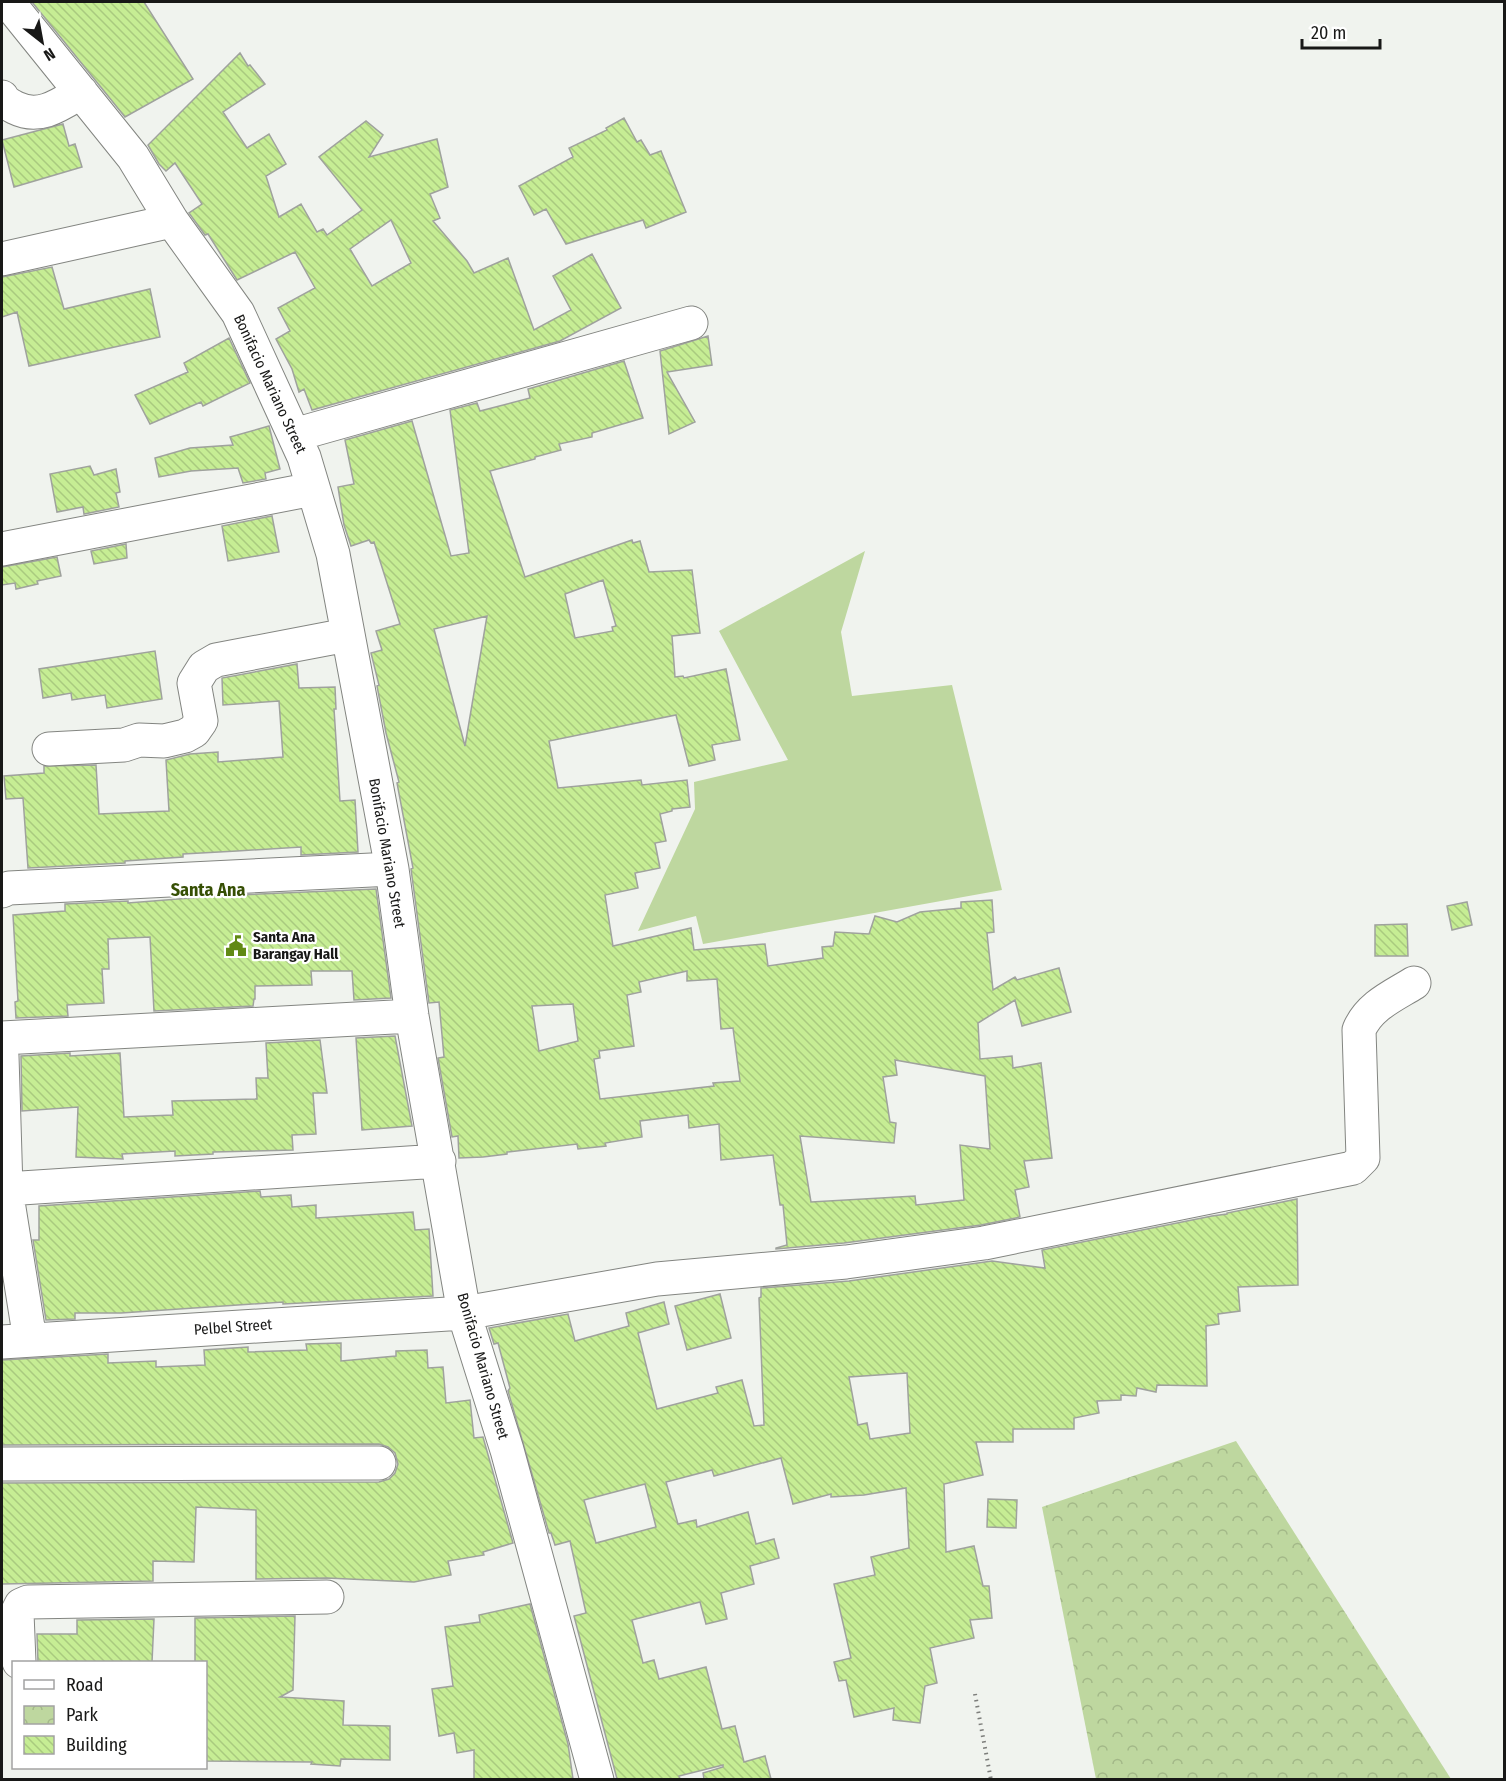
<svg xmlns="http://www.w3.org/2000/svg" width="1506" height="1781" viewBox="0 0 1506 1781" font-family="'Fira Sans Condensed',sans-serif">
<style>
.green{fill:#bed79f}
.park{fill:url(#park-crowns)}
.building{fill:url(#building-back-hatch);stroke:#9fa29d;stroke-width:1.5;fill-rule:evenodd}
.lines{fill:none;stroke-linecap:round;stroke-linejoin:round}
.minor-casing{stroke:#838581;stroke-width:35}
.path{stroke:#7d7e7b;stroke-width:4;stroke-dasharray:1.5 4.5;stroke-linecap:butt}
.minor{stroke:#fff;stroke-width:33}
.labels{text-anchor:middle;stroke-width:4.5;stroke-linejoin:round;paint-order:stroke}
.street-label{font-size:15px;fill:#181817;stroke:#fff}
.poi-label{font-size:15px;font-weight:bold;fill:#181817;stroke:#fff;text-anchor:start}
.quarter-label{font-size:18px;font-weight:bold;fill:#364f04;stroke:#fff}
</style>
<defs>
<pattern id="park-crowns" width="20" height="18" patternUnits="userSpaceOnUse" patternTransform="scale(1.5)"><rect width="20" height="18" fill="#bed79f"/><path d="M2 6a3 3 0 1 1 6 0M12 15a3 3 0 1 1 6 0" fill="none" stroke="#a3b888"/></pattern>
<pattern id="building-back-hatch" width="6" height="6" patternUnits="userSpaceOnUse" patternTransform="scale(1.5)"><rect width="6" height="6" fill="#c6ed94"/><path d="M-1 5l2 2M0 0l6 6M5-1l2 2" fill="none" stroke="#a9ca7f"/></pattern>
</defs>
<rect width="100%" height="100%" fill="#f0f3ee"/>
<path class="green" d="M865,551L841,632L852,696L952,685L1002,890L703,944L696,916L638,931L695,809L694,782L788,760L719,631Z"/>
<path class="park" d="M1236,1441L1451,1779H1096L1042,1507Z"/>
<path class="building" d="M32,2H144L193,79L125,117Z
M240,53L248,66L250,65L265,84L223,112L247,148L269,134L286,164L266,176L279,217L301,204L317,232L323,229L327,235L362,210L319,157L366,121L383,135L369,157L437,139L448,187L430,194L440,218L433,221L467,261L474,273L508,258L534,330L571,310L553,276L592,254L621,308L560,341L312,410L304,389L299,392L292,369L276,339L290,331L278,308L315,288L295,252L237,280L208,234L205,235L189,213L202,204L175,163L166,171L159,164L148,145ZM391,220L411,263L372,286L350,249Z
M624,118L637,142L641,140L650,155L661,151L686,212L646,228L643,220L566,244L546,209L534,215L519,186L573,157L569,148L607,130L606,128Z
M63,124L69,146L75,144L82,167L14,187L2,140Z
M52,267L64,309L150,289L160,337L29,366L17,312L2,317V277Z
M708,336L712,365L667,372L695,422L669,434L660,351Z
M229,338L250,383L203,406L201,402L150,424L135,395L188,372L184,363Z
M624,361L643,418L592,433V437L559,444L561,450L535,457V459L490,471L525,577L632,540L633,543L640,541L649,572L692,570L700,633L672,636L675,677L683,676L684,678L726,669L740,740L712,745L715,760L689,766L676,715L549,741L558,788L641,780L642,785L687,780L690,807L672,809V811L660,814L666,841L655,843L660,868L635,873L638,888L605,895L613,946L691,928L694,950L765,944L768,966L823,958L822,947L833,946L835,932L869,934L875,916L897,922L920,912L961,908V902L992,900L994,932L987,933L993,990L1015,977L1017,980L1059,968L1071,1012L1022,1026L1015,1000L978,1023L980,1059L1012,1056L1013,1068L1041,1063L1052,1158L1024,1161L1029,1187L1015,1190L1020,1217L981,1225L844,1243L776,1249V1248L787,1245L783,1205H780L773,1155L721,1160L719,1124L689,1128L688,1115L640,1121L642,1137L605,1143L606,1146L578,1149L577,1144L507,1152V1154L483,1157L459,1158L458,1136L452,1137L438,1058L444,1057L439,1002L429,1003L411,869L413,868L397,783L399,782L386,733L377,686L379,685L371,653L382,650L376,631L400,624L374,542L371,543L369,540L351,546L344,525L338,487L354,484L345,440L412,421L451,556L469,553L450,410L477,403L480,411L530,398L528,389ZM603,580L616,626L612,627L613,631L575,638L565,594ZM487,616L465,746L434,629ZM687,971V981L717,979L721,1029L733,1028L740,1081L713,1083L714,1086L600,1099L594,1059L600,1058L599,1051L634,1046L627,995L641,992L639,982ZM573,1004L578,1041L539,1051L532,1006ZM895,1060L985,1076L990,1149L960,1145L964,1200L916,1205L915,1196L811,1202L800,1136L894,1143L896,1123L890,1122L883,1077L897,1075Z
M269,426L280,469L265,473L266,479L243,483L238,468L191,471L159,477L155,458L190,448L233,445L230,437Z
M90,466L94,475L116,469L120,492L116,493L119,507L84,514L83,507L57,512L50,474Z
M272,516L279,552L228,561L222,526Z
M126,544L127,558L94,564L91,551Z
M57,557L61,576L37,581L38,584L16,589L15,583L2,585V567Z
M155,651L162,699L107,708L105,695L72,700L71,693L43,698L39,669Z
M297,664L299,688L335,687L336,709H334L340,801L355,800L358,852L301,855V847L237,851L183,854V857L125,861V863L28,868L23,798L6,799L4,776L44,773V766L96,765L99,814L169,811L166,760L190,754L218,752V762L283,757L279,701L223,705L222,678Z
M376,889L391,998L354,1000L352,971H311L312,985L255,986V999H254L253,1006L154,1011L150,937L108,939L109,969H102L104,1003L67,1005L68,1016L16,1018L15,1002L18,1001L13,915L65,911V904L128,901V903L216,896Z
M1467,902L1472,925L1452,930L1447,906Z
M1407,924L1408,956H1375V925Z
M395,1036L412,1126L362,1130L356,1038Z
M320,1040L327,1093H313L316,1134L292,1135L293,1150L213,1152V1154L175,1156V1151L122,1154L123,1159L76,1157L78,1107L22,1111L21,1056L70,1053V1056L120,1053L124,1117L173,1115L172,1101L257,1099L256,1078H268L266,1043Z
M260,1191L261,1197L291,1195L292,1207L316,1205V1218L413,1212L415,1230L429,1229L433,1296L283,1304V1302L121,1313H75V1319L46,1320L33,1240H39V1206Z
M1297,1199L1298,1285L1238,1287L1240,1311L1218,1314L1219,1324L1206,1326L1207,1386L1157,1385L1156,1392L1137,1388L1136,1396L1121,1395V1400L1097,1401L1099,1413L1074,1418V1429H1013V1442H976L983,1475L944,1484L946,1552L974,1546L983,1586H989L992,1618L970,1620L974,1638L930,1648L937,1683L925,1686L920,1723L893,1720L894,1708L854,1717L846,1680L839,1681L834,1662L851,1658L834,1584L875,1575L871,1557L909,1548L906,1488L864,1495L831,1497V1494L793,1504L781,1458L714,1476L712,1470L666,1482L678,1524L696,1520L697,1527L748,1512L756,1544L774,1539L779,1558L750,1566L754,1584L721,1593L727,1619L706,1624L700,1602L632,1620L643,1663L654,1660L659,1679L706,1667L722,1729L735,1726L744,1762L765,1756L771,1779H704L703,1773L723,1767V1765L679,1776L680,1779H617L574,1616L586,1613L570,1541L555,1545L551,1533H549L508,1391L510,1388L498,1343L494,1344L489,1328L568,1314L575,1341L629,1326L626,1313L664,1302L669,1324L638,1333L657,1409L718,1393L716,1387L742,1380L754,1426L764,1425L759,1298L761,1297V1288L849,1281L992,1261L1045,1268L1042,1250L1212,1216L1227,1214V1213ZM907,1373L910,1433L870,1439L867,1423L858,1425L849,1377ZM645,1484L656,1527L596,1543L584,1500Z
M720,1294L731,1338L687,1350L675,1306Z
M341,1343V1361L396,1356V1351L427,1350L428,1368L443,1367L446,1403L470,1400L474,1438L483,1437L513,1543L483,1552L484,1555L448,1561L451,1575L414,1582L327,1578L256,1579V1510L196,1507L194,1562L153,1561V1581L2,1584V1483L379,1482L389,1479L395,1473L398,1464L395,1453L388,1447L379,1444L2,1445V1360L108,1354V1363L156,1361V1367L205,1365L204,1350L248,1347V1352L307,1350L306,1344Z
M988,1499L1017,1500L1016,1528L987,1527Z
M530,1604L568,1744L573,1779H474V1750L457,1753L454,1733L439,1736L432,1689L453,1686L445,1627L480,1622L479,1615Z
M295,1616L293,1690L280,1697L344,1701L343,1725L390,1726V1760L341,1759L340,1766L311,1764L312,1762L206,1761V1662H195V1618Z
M154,1619L152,1662H38L37,1634H77V1620Z"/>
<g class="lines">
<defs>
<path id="minor" d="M8,2L133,157L172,221L238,313L304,457L333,554L392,869L412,1016L464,1313L507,1450L597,1780
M2,97C5,103 10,105 16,108C40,120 61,104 81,92
M2,259L172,221
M294,435L691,323
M2,549L313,489
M49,749L124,745L139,740L164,741L185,736L194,731L201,721L194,683L204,667L216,660L347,635
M2,891L9,888L392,869
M2,1038L412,1016
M2,1056L6,1189L30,1340
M6,1189L439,1161
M2,1342L464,1313L657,1279L846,1262L984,1243L1353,1168L1363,1158L1359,1030C1369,1006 1393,996 1414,983
M2,1464L379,1463
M19,1662L17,1613L21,1605L28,1602L327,1597"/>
</defs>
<use href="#minor" class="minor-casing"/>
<path class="path" d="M975,1694L991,1780"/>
<use href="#minor" class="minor"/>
</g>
<defs>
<symbol id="civic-bare" viewBox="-9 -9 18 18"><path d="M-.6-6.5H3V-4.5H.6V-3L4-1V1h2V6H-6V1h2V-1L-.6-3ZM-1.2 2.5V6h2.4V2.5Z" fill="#618914" stroke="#fff" stroke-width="2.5" paint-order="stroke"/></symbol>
</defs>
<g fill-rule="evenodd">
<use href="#civic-bare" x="221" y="931" width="30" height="30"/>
</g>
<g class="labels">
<g class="street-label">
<text transform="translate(270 384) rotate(65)" y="5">Bonifacio Mariano Street</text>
<text transform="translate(387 853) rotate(80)" y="5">Bonifacio Mariano Street</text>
<text transform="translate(233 1327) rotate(-4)" y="5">Pelbel Street</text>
<text transform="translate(483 1366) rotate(74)" y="5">Bonifacio Mariano Street</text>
</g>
<g class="poi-label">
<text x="253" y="942">Santa Ana<tspan x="253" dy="17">Barangay Hall</tspan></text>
</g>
<g class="quarter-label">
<text x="208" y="896">Santa Ana</text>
</g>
</g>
<rect width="1506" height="1781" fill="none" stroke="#181817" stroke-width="6"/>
<rect x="12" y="1661" width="195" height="108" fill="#ffffff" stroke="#a3a3a2" stroke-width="1.5"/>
<rect x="24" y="1680" width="30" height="9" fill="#ffffff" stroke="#a3a3a2" stroke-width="1.5"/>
<text x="66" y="1691" font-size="18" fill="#181817">Road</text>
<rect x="24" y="1706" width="30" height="18" fill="url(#park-crowns)" stroke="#a3a3a2" stroke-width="1.5"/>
<text x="66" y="1721" font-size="18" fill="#181817">Park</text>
<rect x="24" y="1736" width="30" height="18" fill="url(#building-back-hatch)" stroke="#a3a3a2" stroke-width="1.5"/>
<text x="66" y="1751" font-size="18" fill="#181817">Building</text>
<g transform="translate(42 42) rotate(149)" stroke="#ffffff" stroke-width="4.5" paint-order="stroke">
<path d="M0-4.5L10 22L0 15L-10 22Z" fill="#181817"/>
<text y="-9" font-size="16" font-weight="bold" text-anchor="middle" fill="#181817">N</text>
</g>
<path d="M1302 39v9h78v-9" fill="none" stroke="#181817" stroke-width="3"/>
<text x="1311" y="39" font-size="18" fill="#181817" stroke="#ffffff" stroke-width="4.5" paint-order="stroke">20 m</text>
</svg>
